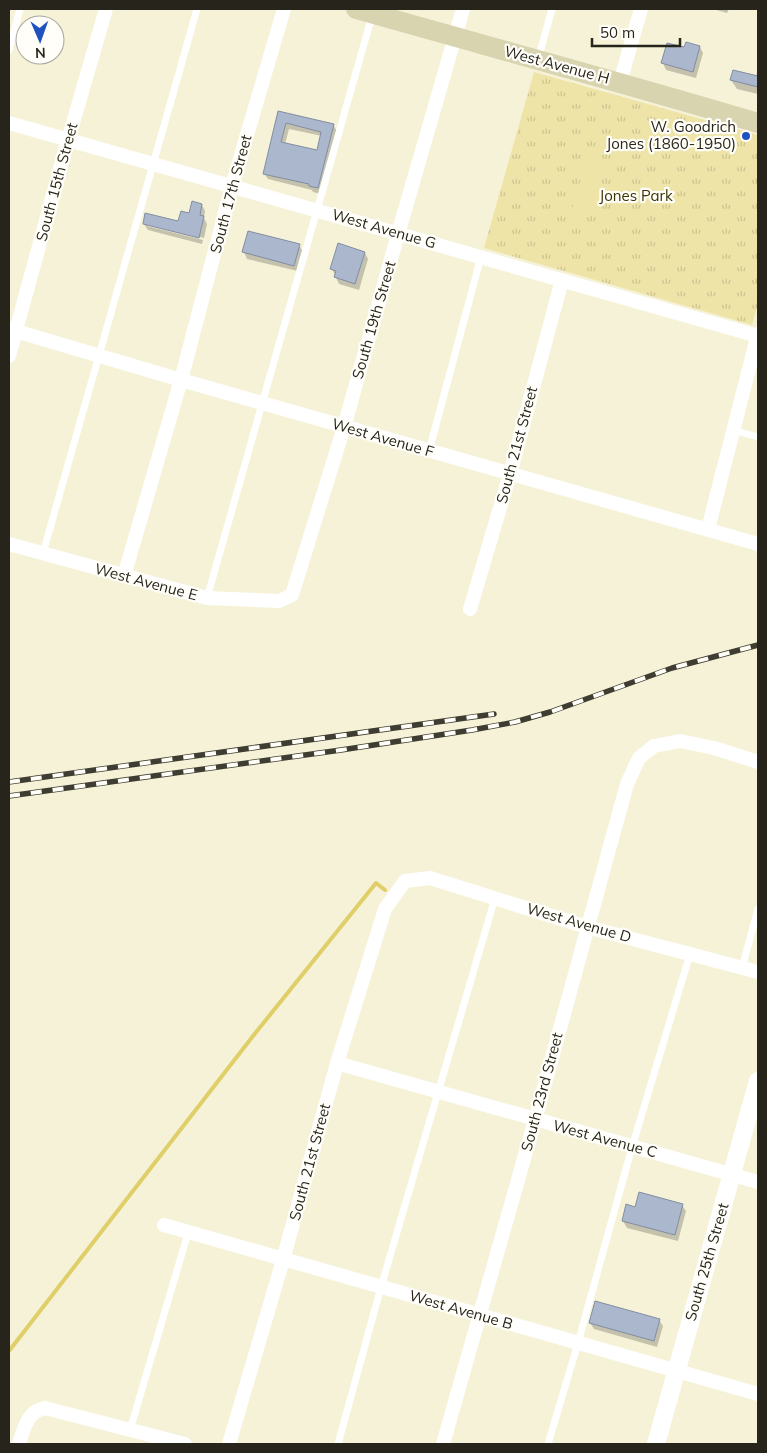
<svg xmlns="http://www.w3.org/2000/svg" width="767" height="1453" viewBox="0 0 767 1453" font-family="Mulish,sans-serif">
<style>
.grass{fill:url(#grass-tufts)}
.pitch{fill:#eee4a8}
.shadow{fill:#0003;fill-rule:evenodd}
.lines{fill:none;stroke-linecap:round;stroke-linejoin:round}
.stream{stroke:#e0ce69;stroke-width:4}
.building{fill:#abb7cd;stroke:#828da3;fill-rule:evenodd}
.service{stroke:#fff;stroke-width:7}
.minor{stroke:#fff;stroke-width:14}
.tertiary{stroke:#fff;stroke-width:18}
.secondary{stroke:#d9d4b0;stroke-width:20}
.rail-casing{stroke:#3f3d31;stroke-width:5.5}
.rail{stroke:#fffef9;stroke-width:4;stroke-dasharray:11;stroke-linecap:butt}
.poi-dot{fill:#1e52bf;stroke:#fffef9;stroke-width:2}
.labels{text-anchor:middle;stroke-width:4.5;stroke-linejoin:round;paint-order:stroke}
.street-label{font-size:15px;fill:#27251b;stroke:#fffef9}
.poi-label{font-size:15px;fill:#27251b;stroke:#fffef9;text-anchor:end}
.park-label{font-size:15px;fill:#3b3306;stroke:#fffef9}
</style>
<defs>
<pattern id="grass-tufts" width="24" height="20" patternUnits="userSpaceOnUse" patternTransform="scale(1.25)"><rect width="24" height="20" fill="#eee4a8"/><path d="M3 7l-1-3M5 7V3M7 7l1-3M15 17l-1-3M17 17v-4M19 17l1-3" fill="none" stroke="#ccc390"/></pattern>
</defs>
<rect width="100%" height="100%" fill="#f6f2d7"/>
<path class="grass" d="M534,72L758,135V304L752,325L484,248Z"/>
<path class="pitch" d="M586,161L605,166L590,215L572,209Z"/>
<path class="shadow" d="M713,9H729L727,13Z
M700,47L703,53L696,78L666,70L663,63L685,49Z
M758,67V94L737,89L731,80L756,77Z
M279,113L333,125L337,131L321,194L313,192L312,190L268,179L264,173ZM289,129L322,136L318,151L285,144Z
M202,205L205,211L204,218L207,224L204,238L147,224V226L203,240L202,244L148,230L144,224L179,222Z
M299,245L303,252L298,271L247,259L244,252Z
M365,253L368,259L359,290L339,284L332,269Z
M682,1205L686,1211L678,1241L627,1228L623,1221L636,1208Z
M659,1320L663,1326L657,1347L594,1329L590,1323Z"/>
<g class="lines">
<path class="stream" d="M9,1351L253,1036L376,883L385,890"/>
</g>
<path class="building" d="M686,42L700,46L693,72L661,63L667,43L684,47Z
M733,70L758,76V87L730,80Z
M278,111L334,124L318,188L309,186V184L263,174ZM286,123L321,132L317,150L281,142Z
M192,201L202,204L200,215L204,216L199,238L143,224L145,213L178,221L181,211L189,213Z
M248,231L300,244L294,266L242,252Z
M338,243L365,252L355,284L334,277L336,271L330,269Z
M639,1192L683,1204L675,1235L622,1221L626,1204L635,1207Z
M595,1301L660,1319L654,1341L589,1323Z"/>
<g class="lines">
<path class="service" d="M9,50L20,9
M538,59L552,9
M733,430L758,437
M429,451L481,257
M43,553L197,9
M207,598L372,16
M742,968L758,909
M130,1430L188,1233
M338,1444L381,1287L495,898
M548,1444L578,1343L632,1147L690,954"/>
<path class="minor" d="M620,82L641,9
M9,123L758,336
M9,329L181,380L758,544
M9,356L68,140L106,9
M708,529L758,334
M9,544L207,598L279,601L292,595L344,427L398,234L463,9
M124,576L181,380L232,186L284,9
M470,609L510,474L562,280
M337,1063L758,1182
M164,1225L758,1394
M19,1444C24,1429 27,1411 45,1408L185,1444
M229,1444L283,1260L337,1063L385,909L405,881L430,878L587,927L758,972
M443,1444L535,1120L627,784L639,758L654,746L680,741L714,748L758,762"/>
<path class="tertiary" d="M656,1444L758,1081"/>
<path class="secondary" d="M356,9C490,47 624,83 758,123"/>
<defs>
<path id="rail" d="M9,782L494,714
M9,796L341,750L472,730L515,722L550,712L672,668L758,645"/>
</defs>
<use href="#rail" class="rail-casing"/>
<use href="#rail" class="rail"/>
</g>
<circle class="poi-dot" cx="746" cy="136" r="5"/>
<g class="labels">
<g class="street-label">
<text transform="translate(557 65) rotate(15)" y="5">West Avenue H</text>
<text transform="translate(57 182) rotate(-75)" y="5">South 15th Street</text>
<text transform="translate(231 194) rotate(-75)" y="5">South 17th Street</text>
<text transform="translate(384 229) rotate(16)" y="5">West Avenue G</text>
<text transform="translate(374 320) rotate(-74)" y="5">South 19th Street</text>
<text transform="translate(383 438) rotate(16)" y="5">West Avenue F</text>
<text transform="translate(517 445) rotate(-75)" y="5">South 21st Street</text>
<text transform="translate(146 582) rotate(15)" y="5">West Avenue E</text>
<text transform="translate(579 923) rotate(16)" y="5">West Avenue D</text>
<text transform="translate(542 1092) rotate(-75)" y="5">South 23rd Street</text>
<text transform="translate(605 1139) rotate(15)" y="5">West Avenue C</text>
<text transform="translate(310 1162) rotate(-75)" y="5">South 21st Street</text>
<text transform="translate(707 1262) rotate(-74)" y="5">South 25th Street</text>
<text transform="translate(461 1310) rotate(16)" y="5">West Avenue B</text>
</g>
<g class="poi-label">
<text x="736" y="132">W. Goodrich<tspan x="736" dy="17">Jones (1860-1950)</tspan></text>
</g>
<g class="park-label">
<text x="636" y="201">Jones Park</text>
</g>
</g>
<rect width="767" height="1453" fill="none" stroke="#27251b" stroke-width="20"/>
<g transform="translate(40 40) rotate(178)"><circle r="24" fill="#fffef9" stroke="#a9a7a0"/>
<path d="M0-4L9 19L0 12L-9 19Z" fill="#1e52bf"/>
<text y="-8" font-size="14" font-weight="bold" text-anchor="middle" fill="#27251b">N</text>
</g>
<path d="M592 38v8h88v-8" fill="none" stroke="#27251b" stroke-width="2.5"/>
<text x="600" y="38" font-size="15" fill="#27251b" stroke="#fffef9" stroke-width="4" paint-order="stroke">50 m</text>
</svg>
